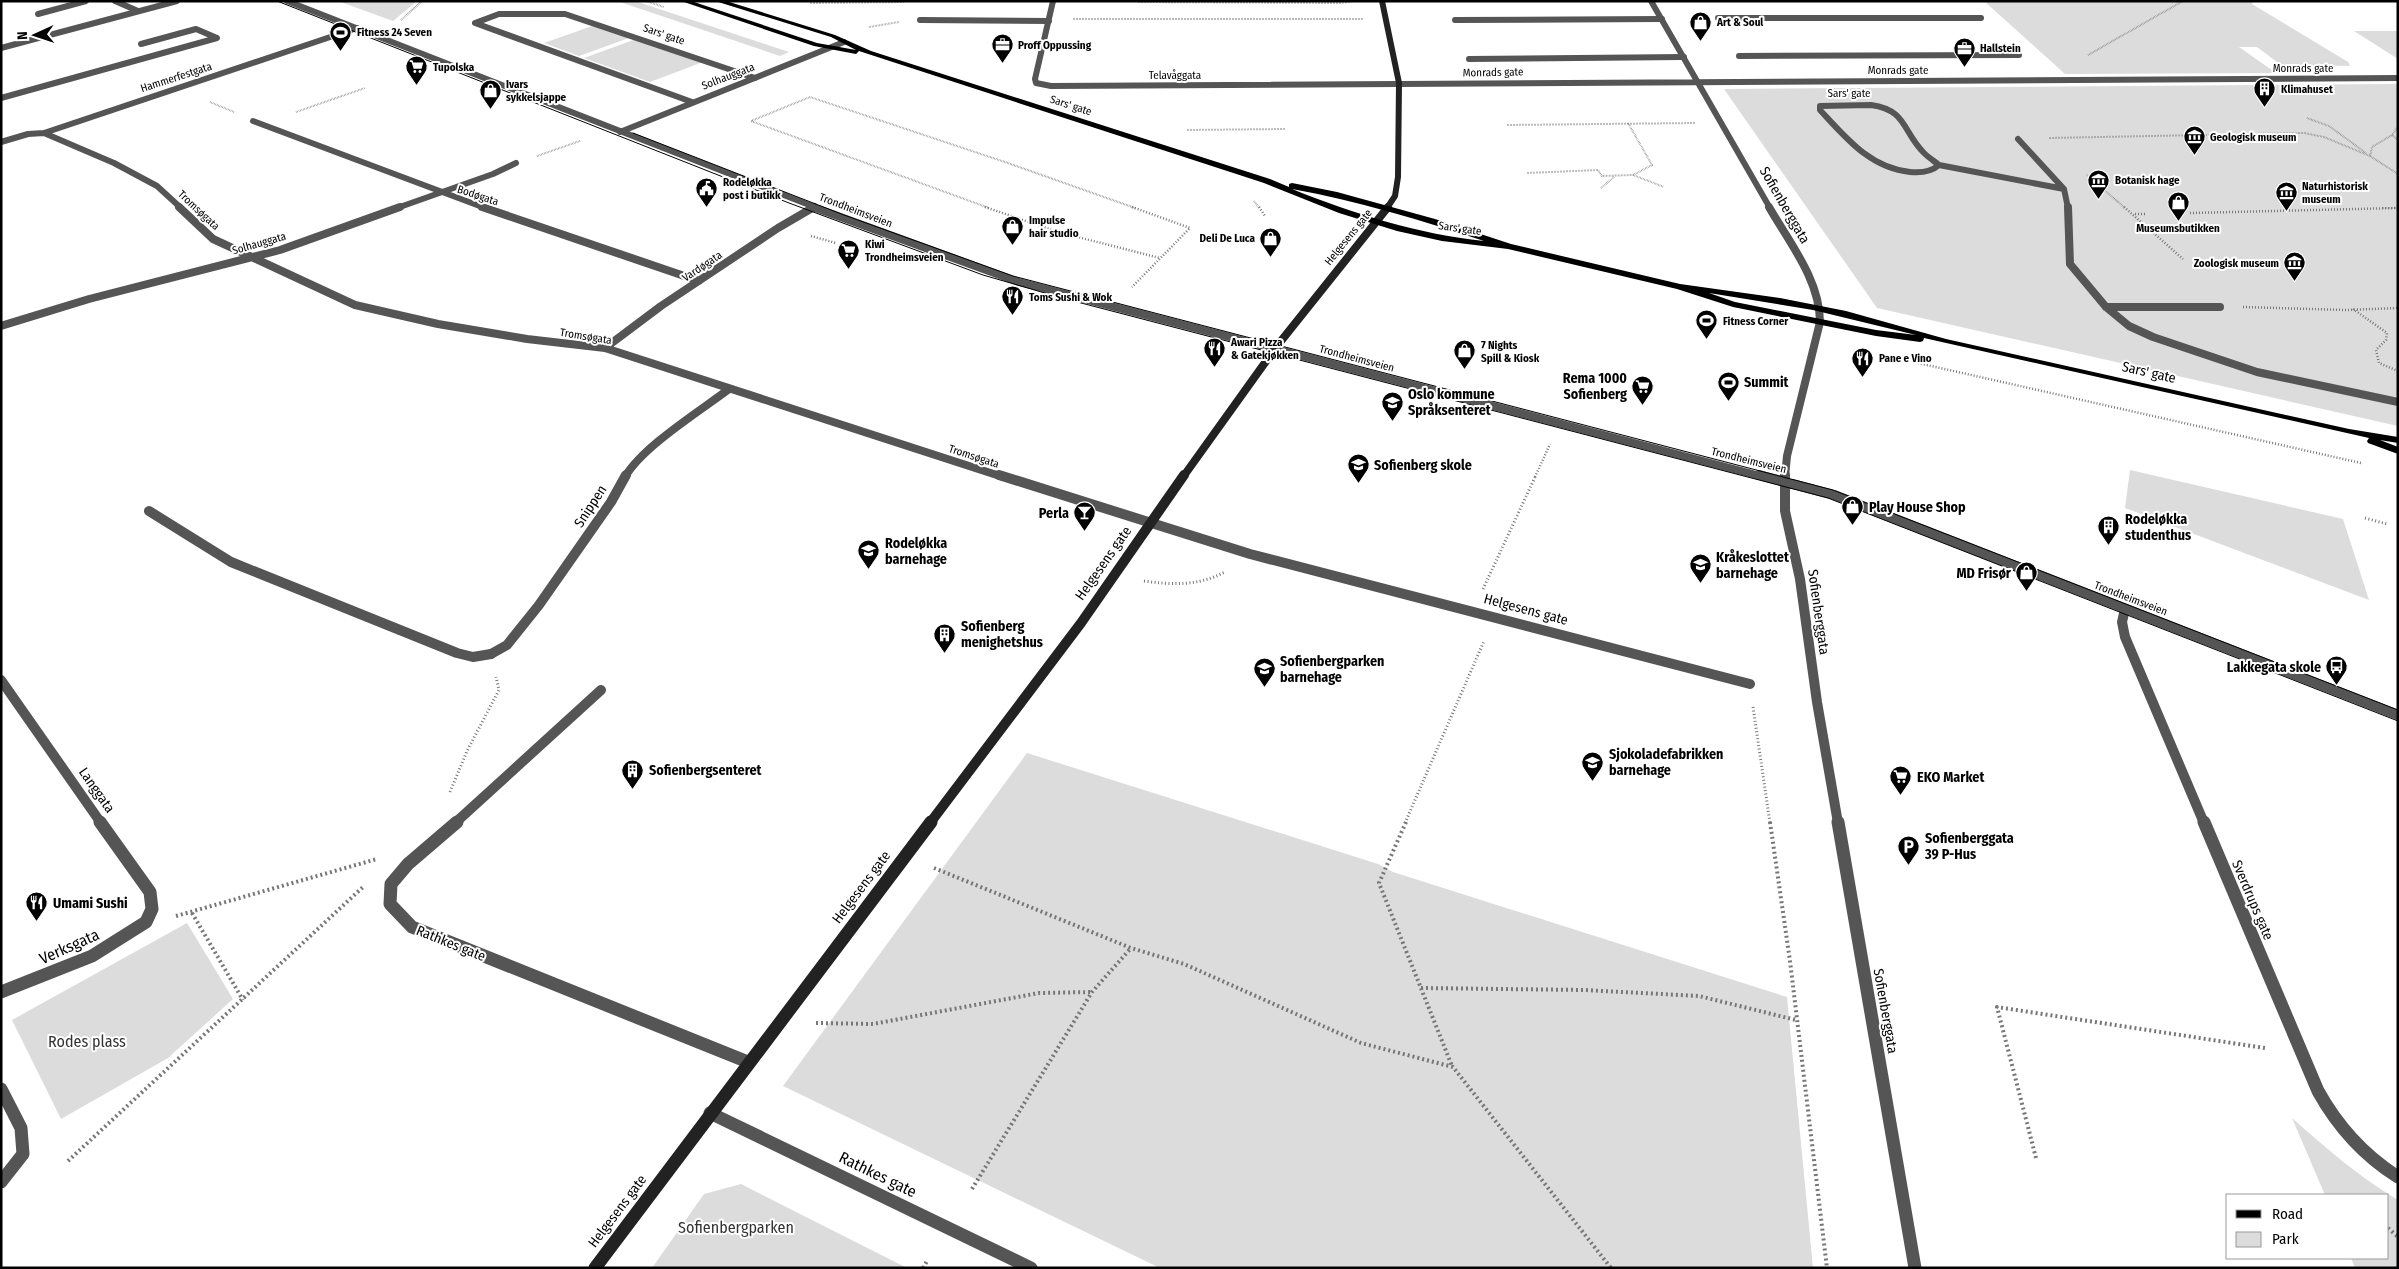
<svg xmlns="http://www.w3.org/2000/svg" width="2399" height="1269" viewBox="0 0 2399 1269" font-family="'Fira Sans Condensed',sans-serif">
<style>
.green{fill:#dcdcdc}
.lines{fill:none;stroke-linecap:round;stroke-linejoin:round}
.path-far3{stroke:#777;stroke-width:2;stroke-dasharray:0.5 1;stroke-linecap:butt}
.path-far2{stroke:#777;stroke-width:2.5;stroke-dasharray:1 2;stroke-linecap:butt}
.path-far1{stroke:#777;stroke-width:3;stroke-dasharray:1 2.5;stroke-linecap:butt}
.path{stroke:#777;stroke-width:4;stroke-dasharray:2 3;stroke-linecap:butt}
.lane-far2{stroke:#555;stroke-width:6}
.lane-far1{stroke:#555;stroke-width:8}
.lane{stroke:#555;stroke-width:10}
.street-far3{stroke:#555;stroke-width:6}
.street-far2{stroke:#555;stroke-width:8}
.street-far1{stroke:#555;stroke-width:10}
.street{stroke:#555;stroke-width:13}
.secondary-far3{stroke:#222;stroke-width:6}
.secondary-far2{stroke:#222;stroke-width:8}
.secondary-far1{stroke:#222;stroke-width:10}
.secondary{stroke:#222;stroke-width:13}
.primary{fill:#000;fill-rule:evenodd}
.tram{stroke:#000;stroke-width:1}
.labels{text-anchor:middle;stroke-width:4;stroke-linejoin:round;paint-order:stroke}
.far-poi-label{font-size:11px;font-weight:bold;fill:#000;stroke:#fff;text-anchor:start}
.far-street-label{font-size:11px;fill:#000;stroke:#fff}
.street-label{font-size:14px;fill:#000;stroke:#fff}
.poi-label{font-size:14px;font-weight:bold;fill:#000;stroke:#fff;text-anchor:start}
.near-street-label{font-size:16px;fill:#000;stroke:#fff}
.near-park-label{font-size:16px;fill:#333;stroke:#fff}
</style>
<rect width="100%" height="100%" fill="#fff"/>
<path class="green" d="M338,1H417L393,21Z
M617,1H635L789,52L780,56Z
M1984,1H2253L2252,4L2348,62L2350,66L2281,65L2257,47H2239L2276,73L2065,74Z
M595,25L629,38L579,56L544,43Z
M2354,31H2398V59Z
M636,39L703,62L650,82L584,58Z
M2398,84V426L1877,308L1724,89Z
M2130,470L2343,519L2369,600L2125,508Z
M1027,753L1378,864L1393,872L1787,997L1813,1268H1160L783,1086Z
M187,923L233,999L168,1058L61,1119L12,1020Z
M2292,1118C2326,1148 2359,1177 2398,1200V1268H2355L2351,1258H2388V1195H2325Z
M741,1184L907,1268H652L704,1194Z"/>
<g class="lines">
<path class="path-far3" d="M646,1L664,7
M1138,2L1341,3L1354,1
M810,3L904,2
M1073,19H1364
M401,20L422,1
M869,27L899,22
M2088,55L2183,1
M210,102L234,112
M296,112L365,88
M2307,118L2329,126L2366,153
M1628,123L1652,165L1633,175
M1507,125L1696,123
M2398,126L2392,135L2372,147L2370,156L2398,174
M1187,130L1285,129
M2392,135L2398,140
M2049,138L2304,133L2324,137L2370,156
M537,156L580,141
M1527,173L1598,170L1602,176L1633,175L1664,187
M2087,175L2125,208
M1601,188L1614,177
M1254,201L1259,208
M989,208L751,121L810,97L1005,162L1135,208
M2382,208H2398"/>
<path class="path-far2" d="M985,207L1058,232L1160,258
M1132,207L1190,228L1132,287
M1259,207L1265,216
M2124,207L2183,259
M2190,213L2398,208
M2135,214H2147
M811,236L836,243
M2243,307L2346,310L2398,308
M2353,309L2387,333L2386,340L2376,350L2379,363L2398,371
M1918,363L2361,463
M1535,477L1550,444"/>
<path class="path-far1" d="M2365,518L2387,524
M1144,581C1173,585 1198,586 1225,572
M1483,589L1536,475
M1753,707L1770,823
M450,792L467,751L499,690L496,677
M1405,823L1484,641"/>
<path class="path" d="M1406,822L1379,883L1452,1066
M1770,822L1790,961L1827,1268
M934,868L1131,948L1184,964L1361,1043L1453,1067L1611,1268
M192,913L243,1000
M176,916L377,859
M1421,988L1584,990L1699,996L1796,1020
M816,1023L873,1024L1039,993L1092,992
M2036,1158L1997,1007L2265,1048
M68,1161L363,887
M972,1189L1092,992L1131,948
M2388,1228L2398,1237
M923,1268L927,1261"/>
<path class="lane-far2" d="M115,1L138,11
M38,14L86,1
M1718,18H1981
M920,20L1049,21
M1455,20L1662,19
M475,23L499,14H565L755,78
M475,23L692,102
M1739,56L2019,55
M1469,59L1684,57
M1,98L217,38L196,29L141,44
M1871,105C1907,110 1902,131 1924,153C1928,157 1934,161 1939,165C1931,172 1920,173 1910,172C1870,168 1846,138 1820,110V106Z
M2018,139L2064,189L2068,208
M1939,165L2064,189"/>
<path class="lane-far1" d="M2068,207L2070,264L2106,307L2129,326L2153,337L2257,372L2398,402
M2106,307H2220"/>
<path class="lane" d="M149,511L231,562L457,653L473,657L491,654"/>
<path class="street-far3" d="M287,1L817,208
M1053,1L1035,79L1036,83L1051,86L2398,78
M1651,1L1770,208
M1,48L177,1
M253,121L485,208
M620,132L844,42
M44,133L114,163L157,186L181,208
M1,142L28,134L44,133L357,28
M397,208L493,174L516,163
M811,208L814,207"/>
<path class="street-far2" d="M179,207L213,239L355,305L438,324L527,339L605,348L1003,477
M482,207L699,281
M813,207L1019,282L1764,477
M1769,207C1789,242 1820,280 1820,322L1787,456L1785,477
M1,326L89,299L280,250L400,207
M605,348L661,306L778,228L814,207
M625,477C642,447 700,411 729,389"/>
<path class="street-far1" d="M999,475L1250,554L1750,684
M1759,475L1834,495L2398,715
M1785,475V511L1800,579L1817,702L1838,823
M2125,609L2122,622L2125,637L2204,823
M491,654L507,645L539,605L611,502L626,475
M1,680L101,823
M455,823L601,690"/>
<path class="street" d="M457,822L408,864L391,884L390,904L412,927L748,1062
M1838,822L1915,1268
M2204,822L2318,1091C2338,1127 2363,1155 2398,1177
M1,992L92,956L146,922L152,909L150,892L100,822
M1,1089L21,1128L23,1154L1,1182
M710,1113L1031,1268"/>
<path class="secondary-far3" d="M1382,1L1399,83L1398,177L1395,196L1387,208"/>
<path class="secondary-far2" d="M1183,477L1277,346L1388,207"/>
<path class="secondary-far1" d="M930,823L1081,623L1184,475"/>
<path class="secondary" d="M595,1268L931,822"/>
<path class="primary" d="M681,1H691L817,43L856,50L831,37L715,1H726L835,35L871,51L1270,179L1289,187V184L1292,183L1337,192L1435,219L1511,244L1680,284L1780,298L1846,311L1946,339L2349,429L2398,437V443L2380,440L2398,447V454L2368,443L2367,441L2369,438L1924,338L1923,341L1920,342L1876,336L1733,307L1677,289L1508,249L1442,241L1397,231L1339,213L1264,183L859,51L856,54L814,46ZM1292,189C1358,201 1421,220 1484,241C1417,234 1355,214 1292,189ZM1709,293L1813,310L1916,335L1876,330L1735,302Z"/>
<path class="tram" d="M277,1L789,203L983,275L1062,298L1828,498L2398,721
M633,133L844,215L1013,276L1833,490L2398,710"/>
</g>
<defs>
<symbol id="shop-pin" viewBox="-11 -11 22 30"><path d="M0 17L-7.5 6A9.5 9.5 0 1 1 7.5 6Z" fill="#000" stroke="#fff"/><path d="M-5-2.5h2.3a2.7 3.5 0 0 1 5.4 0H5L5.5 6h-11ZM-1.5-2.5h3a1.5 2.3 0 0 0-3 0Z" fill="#fff"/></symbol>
<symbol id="stadium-pin" viewBox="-11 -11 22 30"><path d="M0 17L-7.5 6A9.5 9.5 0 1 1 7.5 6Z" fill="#000" stroke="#fff"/><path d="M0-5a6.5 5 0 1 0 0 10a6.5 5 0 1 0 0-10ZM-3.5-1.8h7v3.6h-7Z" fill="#fff"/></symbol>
<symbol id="office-pin" viewBox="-11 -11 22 30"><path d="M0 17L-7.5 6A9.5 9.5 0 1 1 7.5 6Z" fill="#000" stroke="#fff"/><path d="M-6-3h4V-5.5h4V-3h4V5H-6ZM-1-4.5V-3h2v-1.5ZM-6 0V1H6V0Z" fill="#fff"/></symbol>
<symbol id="supermarket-pin" viewBox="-11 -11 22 30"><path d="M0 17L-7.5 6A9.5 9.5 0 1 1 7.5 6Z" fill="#000" stroke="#fff"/><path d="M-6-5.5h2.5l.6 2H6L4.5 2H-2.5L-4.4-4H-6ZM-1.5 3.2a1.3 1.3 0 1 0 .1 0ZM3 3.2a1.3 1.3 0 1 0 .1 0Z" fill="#fff"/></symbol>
<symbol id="building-pin" viewBox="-11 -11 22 30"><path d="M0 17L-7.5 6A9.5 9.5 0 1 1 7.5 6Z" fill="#000" stroke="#fff"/><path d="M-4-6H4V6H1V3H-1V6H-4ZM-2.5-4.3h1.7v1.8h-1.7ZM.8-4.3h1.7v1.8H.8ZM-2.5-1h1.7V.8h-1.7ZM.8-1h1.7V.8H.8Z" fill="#fff"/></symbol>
<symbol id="museum-pin" viewBox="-11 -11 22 30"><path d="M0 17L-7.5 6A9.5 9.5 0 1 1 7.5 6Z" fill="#000" stroke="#fff"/><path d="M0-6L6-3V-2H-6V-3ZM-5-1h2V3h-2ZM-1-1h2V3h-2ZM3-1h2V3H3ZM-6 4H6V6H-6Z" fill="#fff"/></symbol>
<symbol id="civic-pin" viewBox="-11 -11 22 30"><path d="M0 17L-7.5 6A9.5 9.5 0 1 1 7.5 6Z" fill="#000" stroke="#fff"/><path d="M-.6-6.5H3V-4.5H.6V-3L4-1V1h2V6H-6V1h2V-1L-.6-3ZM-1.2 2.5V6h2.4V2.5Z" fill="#fff"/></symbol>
<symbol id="restaurant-pin" viewBox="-11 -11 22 30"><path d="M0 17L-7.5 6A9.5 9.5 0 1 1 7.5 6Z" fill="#000" stroke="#fff"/><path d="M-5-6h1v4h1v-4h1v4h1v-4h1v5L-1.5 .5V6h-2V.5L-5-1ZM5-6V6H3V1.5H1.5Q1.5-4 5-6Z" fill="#fff"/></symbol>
<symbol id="school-pin" viewBox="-11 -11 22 30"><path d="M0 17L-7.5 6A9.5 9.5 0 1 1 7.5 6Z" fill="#000" stroke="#fff"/><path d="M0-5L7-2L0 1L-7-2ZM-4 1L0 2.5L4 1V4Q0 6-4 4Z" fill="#fff"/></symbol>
<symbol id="bar-pin" viewBox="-11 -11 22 30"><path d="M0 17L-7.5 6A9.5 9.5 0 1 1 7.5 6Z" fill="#000" stroke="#fff"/><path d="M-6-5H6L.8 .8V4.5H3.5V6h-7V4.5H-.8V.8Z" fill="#fff"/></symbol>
<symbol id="bus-pin" viewBox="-11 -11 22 30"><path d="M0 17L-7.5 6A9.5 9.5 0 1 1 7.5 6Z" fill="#000" stroke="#fff"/><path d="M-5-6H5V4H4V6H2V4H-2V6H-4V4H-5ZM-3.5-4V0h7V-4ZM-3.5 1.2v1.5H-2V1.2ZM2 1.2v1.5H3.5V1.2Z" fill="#fff"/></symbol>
<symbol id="parking-pin" viewBox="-11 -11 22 30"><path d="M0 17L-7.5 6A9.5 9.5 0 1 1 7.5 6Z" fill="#000" stroke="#fff"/><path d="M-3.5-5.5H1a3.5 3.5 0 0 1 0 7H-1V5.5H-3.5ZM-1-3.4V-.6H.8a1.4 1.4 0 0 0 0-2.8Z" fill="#fff"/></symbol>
</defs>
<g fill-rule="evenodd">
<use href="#shop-pin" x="1688" y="10" width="25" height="34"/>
<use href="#stadium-pin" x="328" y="20" width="25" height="34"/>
<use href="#office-pin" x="990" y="32" width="25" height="34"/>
<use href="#office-pin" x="1952" y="36" width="25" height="34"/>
<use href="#supermarket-pin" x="404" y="54" width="25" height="34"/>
<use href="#building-pin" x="2252" y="76" width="25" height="34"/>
<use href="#shop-pin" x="478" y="78" width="25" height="34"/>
<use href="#museum-pin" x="2182" y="124" width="25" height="34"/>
<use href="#museum-pin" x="2086" y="168" width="25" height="34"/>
<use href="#civic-pin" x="694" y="176" width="25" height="34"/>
<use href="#museum-pin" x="2274" y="180" width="25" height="34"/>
<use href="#shop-pin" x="2166" y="190" width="25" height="34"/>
<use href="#shop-pin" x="1000" y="214" width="25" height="34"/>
<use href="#shop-pin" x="1258" y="226" width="25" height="34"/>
<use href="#supermarket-pin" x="836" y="238" width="25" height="34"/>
<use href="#museum-pin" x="2282" y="250" width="25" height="34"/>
<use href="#restaurant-pin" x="1000" y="284" width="25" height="34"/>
<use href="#stadium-pin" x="1694" y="308" width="25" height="34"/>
<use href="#restaurant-pin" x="1202" y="336" width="25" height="34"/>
<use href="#shop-pin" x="1452" y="338" width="25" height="34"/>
<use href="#restaurant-pin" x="1850" y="346" width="25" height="34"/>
<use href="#stadium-pin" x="1716" y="370" width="25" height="34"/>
<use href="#supermarket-pin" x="1630" y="374" width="25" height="34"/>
<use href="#school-pin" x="1380" y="390" width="25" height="34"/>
<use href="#school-pin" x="1346" y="452" width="25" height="34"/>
<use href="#shop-pin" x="1840" y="494" width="25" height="34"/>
<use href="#bar-pin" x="1072" y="500" width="25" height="34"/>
<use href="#building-pin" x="2096" y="514" width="25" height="34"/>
<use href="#school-pin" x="856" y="538" width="25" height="34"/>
<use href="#school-pin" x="1688" y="552" width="25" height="34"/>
<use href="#shop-pin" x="2014" y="560" width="25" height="34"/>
<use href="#building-pin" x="932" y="622" width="25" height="34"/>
<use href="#bus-pin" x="2324" y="654" width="25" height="34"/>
<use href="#school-pin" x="1252" y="656" width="25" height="34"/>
<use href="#school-pin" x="1580" y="750" width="25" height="34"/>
<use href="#building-pin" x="620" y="758" width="25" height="34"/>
<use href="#supermarket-pin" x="1888" y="764" width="25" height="34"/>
<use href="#parking-pin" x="1896" y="834" width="25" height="34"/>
<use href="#restaurant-pin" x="24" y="890" width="25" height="34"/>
</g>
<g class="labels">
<g class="far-poi-label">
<text x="1717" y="26">Art &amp; Soul</text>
<text x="357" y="36">Fitness 24 Seven</text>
<text x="1018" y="49">Proff Oppussing</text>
<text x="1980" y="52">Hallstein</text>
<text x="433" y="71">Tupolska</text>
<text x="506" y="88">Ivars<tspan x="506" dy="13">sykkelsjappe</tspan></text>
<text x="2281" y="93">Klimahuset</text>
<text x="2210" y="141">Geologisk museum</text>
<text x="2115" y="184">Botanisk hage</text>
<text x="723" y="186">Rodeløkka<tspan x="723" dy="13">post i butikk</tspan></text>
<text x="2302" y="190">Naturhistorisk<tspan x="2302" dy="13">museum</tspan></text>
<text x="1029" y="224">Impulse<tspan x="1029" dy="13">hair studio</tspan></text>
<text x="2178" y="232" text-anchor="middle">Museumsbutikken</text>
<text x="1255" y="242" text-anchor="end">Deli De Luca</text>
<text x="865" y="248">Kiwi<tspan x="865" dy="13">Trondheimsveien</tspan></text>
<text x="2279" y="267" text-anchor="end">Zoologisk museum</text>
<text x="1029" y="301">Toms Sushi &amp; Wok</text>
<text x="1723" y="325">Fitness Corner</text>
<text x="1231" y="346">Awari Pizza<tspan x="1231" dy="13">&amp; Gatekjøkken</tspan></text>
<text x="1481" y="349">7 Nights<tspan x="1481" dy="13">Spill &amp; Kiosk</tspan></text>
<text x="1879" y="362">Pane e Vino</text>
</g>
<g class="far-street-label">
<text transform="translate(664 34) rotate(19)" y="4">Sars' gate</text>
<text x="2303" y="72">Monrads gate</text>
<text x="1898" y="74">Monrads gate</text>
<text transform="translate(1493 72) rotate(-1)" y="4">Monrads gate</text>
<text x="1175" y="79">Telavåggata</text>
<text transform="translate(728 76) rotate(-21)" y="4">Solhauggata</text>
<text transform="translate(176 77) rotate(-18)" y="4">Hammerfestgata</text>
<text x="1849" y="97">Sars' gate</text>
<text transform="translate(1071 105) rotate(18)" y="4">Sars' gate</text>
<text transform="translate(478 195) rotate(18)" y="4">Bodøgata</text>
<text transform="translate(199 210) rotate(43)" y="4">Tromsøgata</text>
<text transform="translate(856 210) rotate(21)" y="4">Trondheimsveien</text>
<text transform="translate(1460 228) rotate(8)" y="4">Sars' gate</text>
<text transform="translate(1348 237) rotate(-51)" y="4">Helgesens gate</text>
<text transform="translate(259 243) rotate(-16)" y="4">Solhauggata</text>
<text transform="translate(702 266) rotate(-34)" y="4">Vardøgata</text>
<text transform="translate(586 336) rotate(9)" y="4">Tromsøgata</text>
<text transform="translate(1357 358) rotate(15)" y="4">Trondheimsveien</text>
<text transform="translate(974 456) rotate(18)" y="4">Tromsøgata</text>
<text transform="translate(1749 460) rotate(14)" y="4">Trondheimsveien</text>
<text transform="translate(2131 598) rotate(21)" y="4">Trondheimsveien</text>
</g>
<g class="street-label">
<text transform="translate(1785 205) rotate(60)" y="5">Sofienberggata</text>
<text transform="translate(2149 372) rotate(13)" y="5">Sars' gate</text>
<text transform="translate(590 506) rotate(-57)" y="5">Snippen</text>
<text transform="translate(1103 563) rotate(-55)" y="5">Helgesens gate</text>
<text transform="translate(1526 609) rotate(15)" y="5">Helgesens gate</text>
<text transform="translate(1819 612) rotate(82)" y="5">Sofienberggata</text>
<text transform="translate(97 790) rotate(55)" y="5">Langgata</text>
<text transform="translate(861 887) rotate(-53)" y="5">Helgesens gate</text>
<text transform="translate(2253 900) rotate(67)" y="5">Sverdrups gate</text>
<text transform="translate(451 943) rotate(22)" y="5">Rathkes gate</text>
<text transform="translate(1886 1011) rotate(80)" y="5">Sofienberggata</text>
<text transform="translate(617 1211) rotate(-53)" y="5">Helgesens gate</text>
</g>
<g class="poi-label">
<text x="1627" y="383" text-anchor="end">Rema 1000<tspan x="1627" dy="16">Sofienberg</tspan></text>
<text x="1744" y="387">Summit</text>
<text x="1408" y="399">Oslo kommune<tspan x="1408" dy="16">Språksenteret</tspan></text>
<text x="1374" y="470">Sofienberg skole</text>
<text x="1869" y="512">Play House Shop</text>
<text x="1069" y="518" text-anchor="end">Perla</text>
<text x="2125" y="524">Rodeløkka<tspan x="2125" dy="16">studenthus</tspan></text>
<text x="885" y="548">Rodeløkka<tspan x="885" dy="16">barnehage</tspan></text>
<text x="1716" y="562">Kråkeslottet<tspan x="1716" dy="16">barnehage</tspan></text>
<text x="2011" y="578" text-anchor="end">MD Frisør</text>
<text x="961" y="631">Sofienberg<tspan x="961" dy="16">menighetshus</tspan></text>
<text x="1280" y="666">Sofienbergparken<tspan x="1280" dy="16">barnehage</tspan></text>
<text x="2321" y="672" text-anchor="end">Lakkegata skole</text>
<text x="1609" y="759">Sjokoladefabrikken<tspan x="1609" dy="16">barnehage</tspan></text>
<text x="649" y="775">Sofienbergsenteret</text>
<text x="1917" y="782">EKO Market</text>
<text x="1925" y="843">Sofienberggata<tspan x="1925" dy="16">39 P-Hus</tspan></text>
<text x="53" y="908">Umami Sushi</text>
</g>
<g class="near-street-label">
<text transform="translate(69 946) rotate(-24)" y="6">Verksgata</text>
<text transform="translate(878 1174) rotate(26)" y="6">Rathkes gate</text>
</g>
<g class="near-park-label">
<text x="87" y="1047">Rodes plass</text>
<text x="736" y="1233">Sofienbergparken</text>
</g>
</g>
<rect width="2399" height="1269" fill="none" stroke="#000000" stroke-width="5"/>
<rect x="2226" y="1194" width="162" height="65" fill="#ffffff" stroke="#999999"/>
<rect x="2236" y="1210" width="25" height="8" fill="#000000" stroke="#999999"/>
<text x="2272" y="1219" font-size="15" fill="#000000">Road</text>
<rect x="2236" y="1232" width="25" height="15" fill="#dcdcdc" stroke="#999999"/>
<text x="2272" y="1244" font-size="15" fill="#000000">Park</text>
<g transform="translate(35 35) rotate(267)" stroke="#ffffff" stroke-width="4" paint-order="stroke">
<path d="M0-4L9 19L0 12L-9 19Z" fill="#000000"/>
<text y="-8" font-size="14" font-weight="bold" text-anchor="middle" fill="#000000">N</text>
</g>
</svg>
